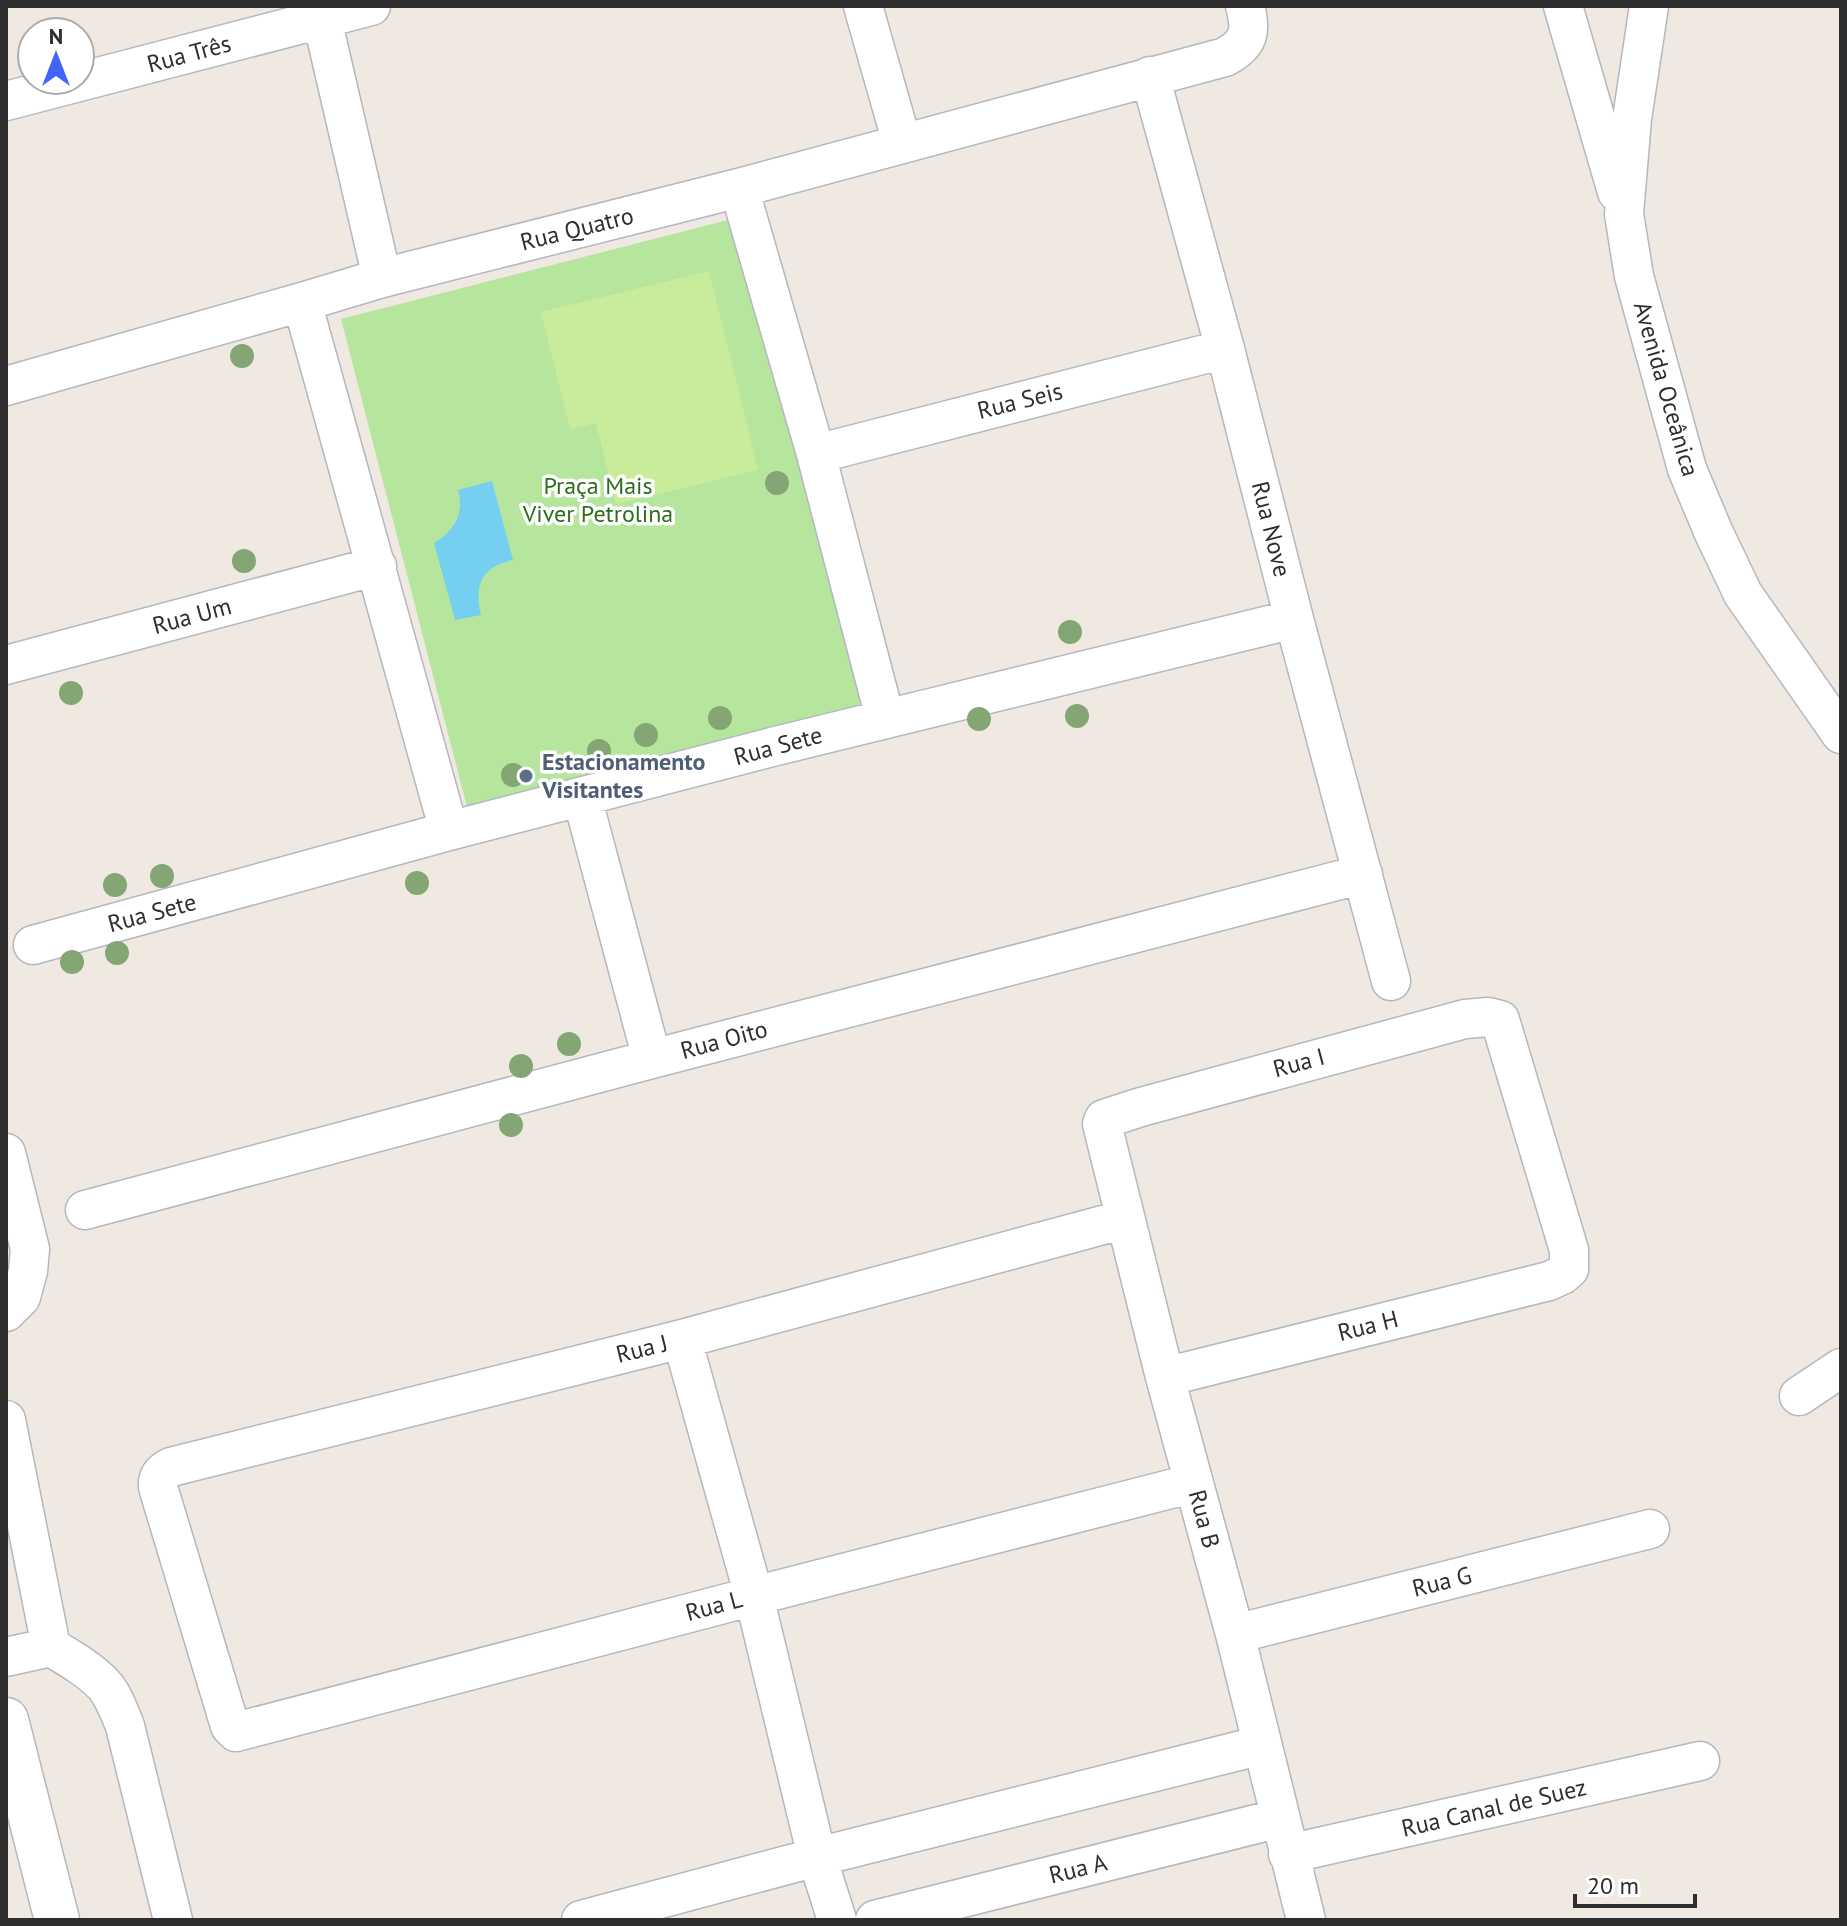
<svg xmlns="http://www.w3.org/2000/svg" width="1847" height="1926" viewBox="0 0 1847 1926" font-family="'PT Sans',sans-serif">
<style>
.green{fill:#b6e59e}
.pitch{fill:#c9ec9a}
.water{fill:#75cff0}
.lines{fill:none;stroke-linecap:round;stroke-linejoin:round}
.minor-casing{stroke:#b4b7c1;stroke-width:41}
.secondary-casing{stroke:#b4b7c1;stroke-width:47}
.minor{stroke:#fff;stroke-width:38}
.secondary{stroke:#fff;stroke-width:44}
.tree{fill:#84a574}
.service-dot{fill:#5c6f8a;stroke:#fff;stroke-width:3}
.labels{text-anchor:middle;stroke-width:7;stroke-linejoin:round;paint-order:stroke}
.street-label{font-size:24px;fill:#2e2e2e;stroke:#fff}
.park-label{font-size:24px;fill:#2c6e1b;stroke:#fff}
.service-label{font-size:24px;font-weight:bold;fill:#4e5e75;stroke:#fff;text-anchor:start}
</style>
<rect width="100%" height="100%" fill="#efe9e1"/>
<path class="green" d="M736,218L862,705L467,807L341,319Z"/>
<path class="pitch" d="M709,271L758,470L616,504L596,423L570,429L541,312Z"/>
<path class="water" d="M492,481L513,560C481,567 474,585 481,615L455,620L434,543C454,531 465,514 458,490Z"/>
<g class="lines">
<defs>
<path id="minor" d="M863,6L902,143
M1563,6L1617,192
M1649,6L1632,119L1624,214L1634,276L1687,469L1713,531L1743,594L1841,734
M322,19L382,278
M1150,76L1225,349L1294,619L1391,981
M6,101L371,6
M739,188L816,454L885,718
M302,302L449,831
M6,386L302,302L382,278L739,188L1225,57C1249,44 1252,32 1245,6
M816,454L1225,349
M6,665L377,566
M582,797L652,1059
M33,945L449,831L772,747L1294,619
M6,1153L30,1249L28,1271L21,1297L6,1312
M85,1210L652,1059L1363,874
M1125,1219L682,1339L171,1467C163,1471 157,1476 158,1487L230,1726L236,1732L754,1596L1194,1483
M682,1339L754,1596L817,1857L837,1920
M1165,1377L1549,1281L1562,1275L1569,1269V1250L1500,1020L1488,1017L1465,1019L1141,1107L1104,1119L1102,1124L1165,1377L1235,1634L1306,1920
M1799,1396L1841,1368
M6,1420L51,1647
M1235,1634L1650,1529
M6,1657L51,1647C69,1658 89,1669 104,1685C114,1696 119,1712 125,1726L173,1920
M1288,1854L1700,1761
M581,1920L817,1857L1262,1745
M875,1920L1280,1818"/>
<path id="secondary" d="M6,1720L57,1920"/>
</defs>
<use href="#minor" class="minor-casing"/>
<use href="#secondary" class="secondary-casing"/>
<use href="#minor" class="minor"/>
<use href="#secondary" class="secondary"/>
</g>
<g class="tree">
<circle cx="242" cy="356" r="12"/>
<circle cx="777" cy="483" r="12"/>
<circle cx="244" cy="561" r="12"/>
<circle cx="1070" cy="632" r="12"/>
<circle cx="71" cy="693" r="12"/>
<circle cx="1077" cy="716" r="12"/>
<circle cx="720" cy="718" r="12"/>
<circle cx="979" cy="719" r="12"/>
<circle cx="646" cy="735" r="12"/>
<circle cx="599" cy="751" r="12"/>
<circle cx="513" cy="775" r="12"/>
<circle cx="162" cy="876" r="12"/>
<circle cx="417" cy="883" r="12"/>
<circle cx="115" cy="885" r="12"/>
<circle cx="117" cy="953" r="12"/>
<circle cx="72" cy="962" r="12"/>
<circle cx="569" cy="1044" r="12"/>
<circle cx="521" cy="1066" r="12"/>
<circle cx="511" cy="1125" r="12"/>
</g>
<circle class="service-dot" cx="526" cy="776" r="8"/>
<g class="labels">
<g class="street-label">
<text transform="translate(189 54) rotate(-15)" y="8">Rua Três</text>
<text transform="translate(577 229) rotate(-14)" y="8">Rua Quatro</text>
<text transform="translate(1666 389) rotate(74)" y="8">Avenida Oceânica</text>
<text transform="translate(1020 401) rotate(-14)" y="8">Rua Seis</text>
<text transform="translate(1271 529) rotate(76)" y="8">Rua Nove</text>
<text transform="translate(192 616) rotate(-15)" y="8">Rua Um</text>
<text transform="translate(778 746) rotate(-15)" y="8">Rua Sete</text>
<text transform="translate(152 913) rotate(-15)" y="8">Rua Sete</text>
<text transform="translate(724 1040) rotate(-15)" y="8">Rua Oito</text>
<text transform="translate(1299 1063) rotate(-15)" y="8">Rua I</text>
<text transform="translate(1368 1326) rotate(-14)" y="8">Rua H</text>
<text transform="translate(642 1349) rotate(-14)" y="8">Rua J</text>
<text transform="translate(1204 1519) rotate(75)" y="8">Rua B</text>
<text transform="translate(1442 1582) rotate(-14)" y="8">Rua G</text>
<text transform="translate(714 1606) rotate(-15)" y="8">Rua L</text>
<text transform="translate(1494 1808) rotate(-13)" y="8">Rua Canal de Suez</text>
<text transform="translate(1078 1869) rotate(-14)" y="8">Rua A</text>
</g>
<g class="park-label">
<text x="598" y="494">Praça Mais<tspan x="598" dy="28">Viver Petrolina</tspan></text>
</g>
<g class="service-label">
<text x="542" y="770">Estacionamento<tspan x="542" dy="28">Visitantes</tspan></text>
</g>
</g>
<rect width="1847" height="1926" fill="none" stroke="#2e2e2e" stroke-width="16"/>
<g transform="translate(56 56)"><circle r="38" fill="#ffffff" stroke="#ababab" stroke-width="2"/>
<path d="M0-6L14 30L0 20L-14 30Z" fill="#4264fb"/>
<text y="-12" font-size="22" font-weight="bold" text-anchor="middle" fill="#2e2e2e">N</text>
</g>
<path d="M1575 1894v12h120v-12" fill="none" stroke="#2e2e2e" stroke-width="4"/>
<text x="1587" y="1894" font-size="24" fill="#2e2e2e" stroke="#ffffff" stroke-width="6" paint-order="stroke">20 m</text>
</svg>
